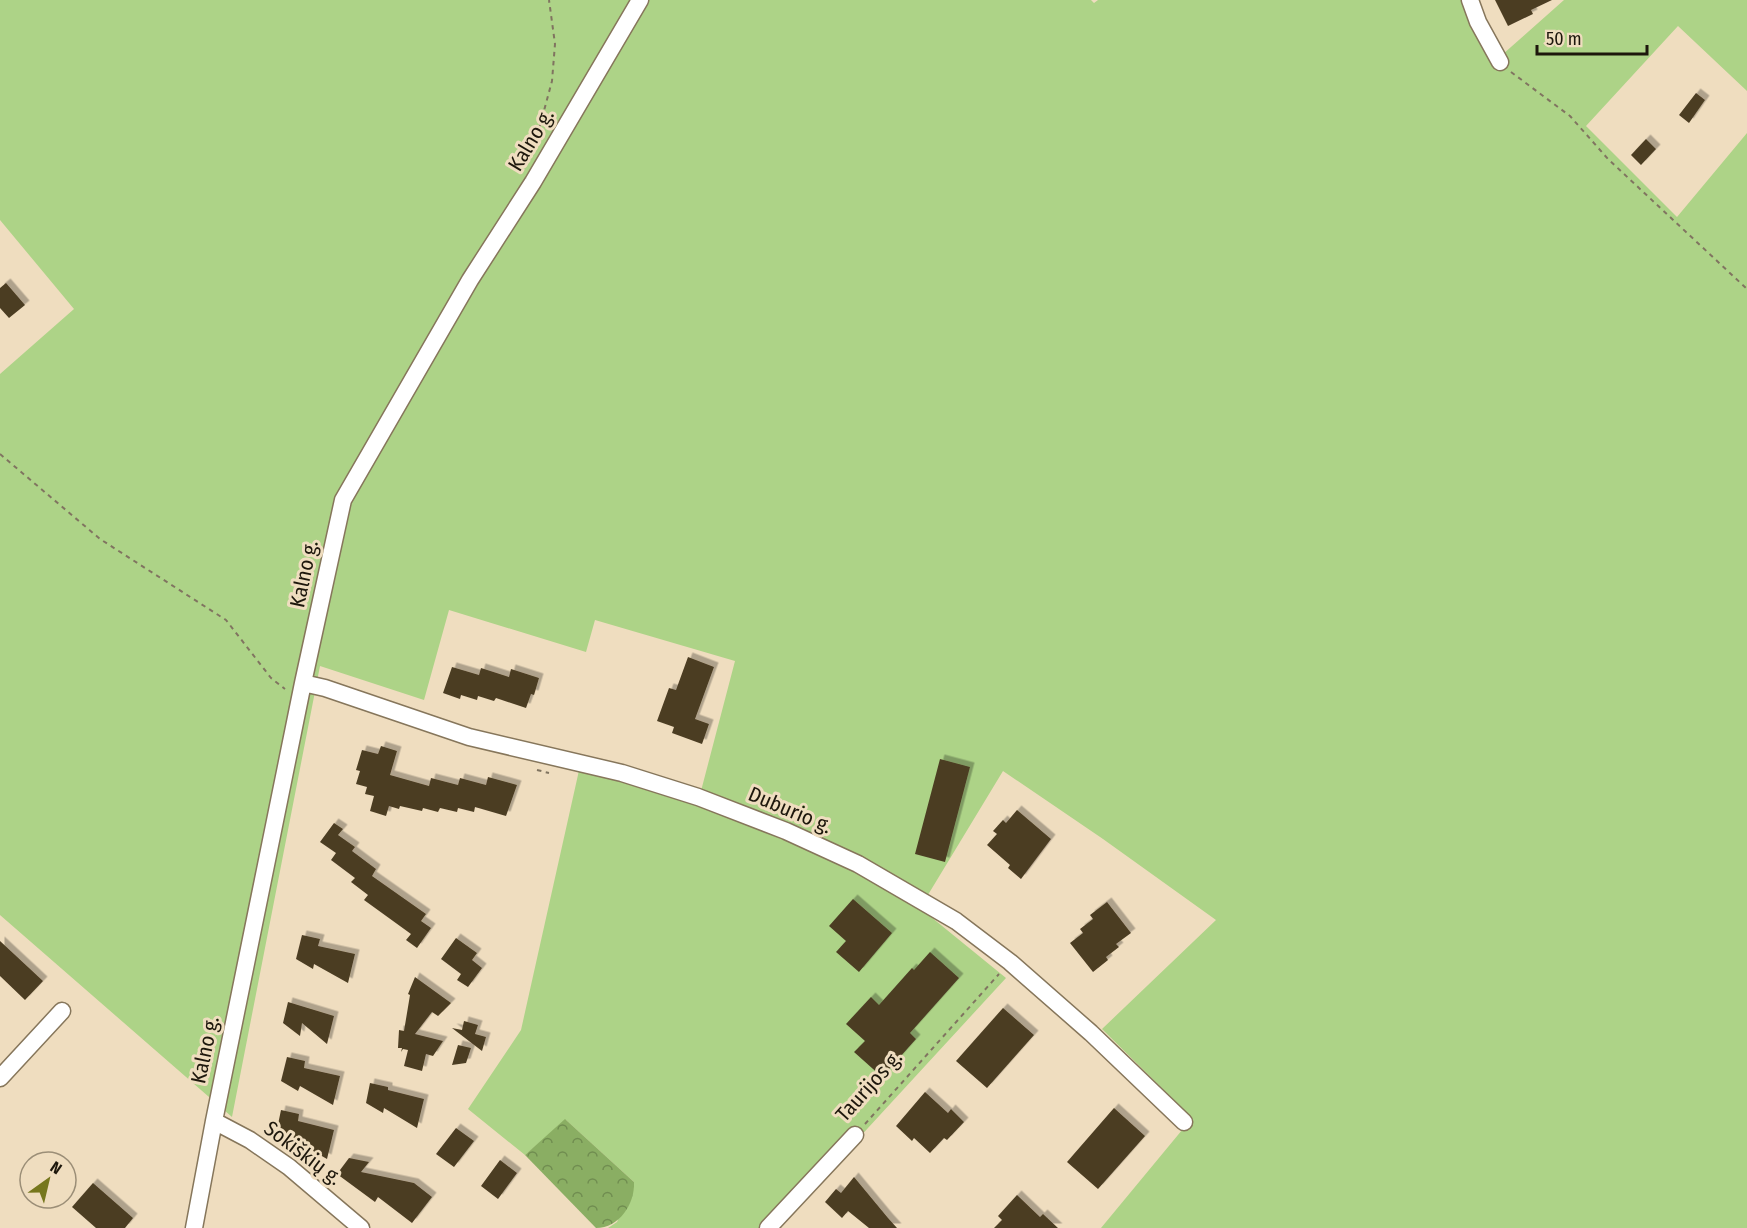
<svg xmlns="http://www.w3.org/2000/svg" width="1747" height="1228" viewBox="0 0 1747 1228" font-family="'Fira Sans Condensed',sans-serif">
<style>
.green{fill:#add387}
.forest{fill:url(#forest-crowns)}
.building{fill:#4c3d24;filter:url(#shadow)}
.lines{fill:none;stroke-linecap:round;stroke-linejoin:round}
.minor-casing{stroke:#86765b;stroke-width:19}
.path{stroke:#807460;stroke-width:2;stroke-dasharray:4.5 4.5;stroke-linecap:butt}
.minor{stroke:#fff;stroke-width:16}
.labels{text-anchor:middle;stroke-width:6;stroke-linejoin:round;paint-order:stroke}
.street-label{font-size:21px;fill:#1d170c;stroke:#efddbf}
</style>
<defs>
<pattern id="forest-crowns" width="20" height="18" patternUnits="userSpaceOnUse" patternTransform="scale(1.5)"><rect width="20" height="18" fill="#8aae63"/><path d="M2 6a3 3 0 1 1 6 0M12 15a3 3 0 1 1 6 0" fill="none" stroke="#708d50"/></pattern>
<filter id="shadow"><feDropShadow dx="4.5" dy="-4.5" stdDeviation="0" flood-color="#0004"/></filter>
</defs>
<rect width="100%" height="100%" fill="#efddbf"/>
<path class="green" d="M0,0H1091L1094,3L1098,0H1465L1494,62L1564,0H1747V91L1678,26L1586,126L1677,217L1747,133V1228H1101L1192,1118L1102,1029L1216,920L1103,839L1003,771L920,908L1006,978L776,1228H608L617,1222L634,1182L566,1120L525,1155L468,1109L521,1030L582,757L701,791L735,661L595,620L586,652L449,610L424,700L320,666L232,1117L0,915V374L74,309L0,220Z"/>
<path class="forest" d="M565,1119L634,1182C635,1204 619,1228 596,1228L525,1155Z"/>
<path class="building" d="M1495,0H1552L1531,10L1533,14L1508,26Z
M1696,93L1705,100L1689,123L1679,115Z
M1646,139L1656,149L1641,165L1631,155Z
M6,283L25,305L9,318L0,308V288Z
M688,657L714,667L695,719L709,724L702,744L672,733L674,727L657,721L669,688L676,690Z
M452,667L479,675L481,668L509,677L511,669L539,678L534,695L531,694L526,708L496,698L494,701L478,696L477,700L461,695L460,699L443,693Z
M381,746L397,751L390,775L429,786L431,778L458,785L460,778L486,785L488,777L517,785L506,816L475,807L474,812L458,808L457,812L440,808L438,812L423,808L422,811L400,806L399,809L389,806L386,816L370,811L374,796L365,794L367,787L356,784L360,771L356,770L362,750L378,754Z
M940,759L970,767L945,862L915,854Z
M1017,810L1051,839L1021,879L1008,868L1010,865L987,845L997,834L993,831L1003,820L1006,823Z
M334,823L343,829L338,835L355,847L352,851L376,869L372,876L426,914L421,921L431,928L417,948L406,940L411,934L364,900L368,895L351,882L355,878L331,860L336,853L320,842Z
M853,899L892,933L859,972L836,952L846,941L829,926Z
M1107,902L1131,933L1116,944L1119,947L1106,957L1108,960L1093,972L1070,943L1083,933L1080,929L1093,919L1090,915Z
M302,935L320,939L318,946L355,954L348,983L314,964L313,969L296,959Z
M456,938L477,953L472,960L482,968L468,987L457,980L461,974L441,959Z
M0,941L43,981L25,1000L0,976Z
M930,952L959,978L910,1033L916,1039L882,1077L854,1052L865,1041L846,1024L871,997L879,1005L912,968L914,970Z
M415,977L451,1003L438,1016L432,1012L415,1034L443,1041L433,1056L426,1054L422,1071L404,1066L408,1050L403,1049L401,1052L402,1048H398L399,1030L404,1031L410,995L408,994Z
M288,1002L334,1016L327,1044L302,1023L300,1036L283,1023Z
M1003,1008L1034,1035L987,1088L956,1061Z
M464,1021L478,1025L475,1034L486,1037L482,1051L452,1028L462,1030Z
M458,1045L471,1048L466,1063L452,1065Z
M287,1057L305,1061L304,1068L340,1076L333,1105L300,1086L298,1091L281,1081Z
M370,1083L388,1087V1090L424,1099L417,1128L384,1108L383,1113L366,1103Z
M925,1092L948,1113L951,1109L964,1122L947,1140L944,1138L930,1153L914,1138L912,1141L896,1126Z
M1114,1108L1145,1136L1098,1189L1067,1162Z
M281,1110L299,1114L298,1121L334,1130L327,1159L294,1140L293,1144L276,1134Z
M456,1128L474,1141L454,1167L436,1154Z
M349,1158L369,1162L361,1172L414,1183L432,1197L412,1223L378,1197L375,1202L337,1174Z
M500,1160L517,1173L498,1199L481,1186Z
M854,1177L888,1218L897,1228H869L848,1211L842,1218L825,1202L836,1189L841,1193Z
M93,1183L133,1218L125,1228H96L72,1207Z
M1017,1195L1040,1217L1043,1214L1058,1228H994L1002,1220L998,1216Z"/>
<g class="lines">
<defs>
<path id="minor" d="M1470,0L1478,22L1500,62
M303,683L325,688L469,737L622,773L698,797L786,831L858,864L956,921L1010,962L1091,1033L1184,1122
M0,1078L62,1011
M214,1121L250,1140L289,1167L361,1228
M194,1228L214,1121L303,683L343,500L470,280L533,182L640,0
M768,1228L855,1135"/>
</defs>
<use href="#minor" class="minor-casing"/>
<path class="path" d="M1511,72L1570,116L1608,159L1747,289
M535,144L552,81L555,44L549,0
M0,454L100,539L226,620L271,678L285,689
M537,770L549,773
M865,1124L999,974"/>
<use href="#minor" class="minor"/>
</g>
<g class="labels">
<g class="street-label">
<text transform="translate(531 140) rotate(-59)" y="7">Kalno g.</text>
<text transform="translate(304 574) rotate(-78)" y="7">Kalno g.</text>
<text transform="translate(790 810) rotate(23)" y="7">Duburio g.</text>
<text transform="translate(205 1050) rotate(-78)" y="7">Kalno g.</text>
<text transform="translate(869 1086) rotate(-48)" y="7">Taurijos g.</text>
<text transform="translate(303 1153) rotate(37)" y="7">Sokiškių g.</text>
</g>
</g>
<g transform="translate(48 1180) rotate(34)"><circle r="28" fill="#efddbf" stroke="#9b8e77" stroke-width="1.5"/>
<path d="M0-4.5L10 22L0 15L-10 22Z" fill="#76771d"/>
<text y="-9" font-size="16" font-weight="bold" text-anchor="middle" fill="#1d170c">N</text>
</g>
<path d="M1537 45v9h110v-9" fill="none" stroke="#1d170c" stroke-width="3"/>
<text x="1546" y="45" font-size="18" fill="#1d170c" stroke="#efddbf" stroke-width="4.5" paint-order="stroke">50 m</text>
</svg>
